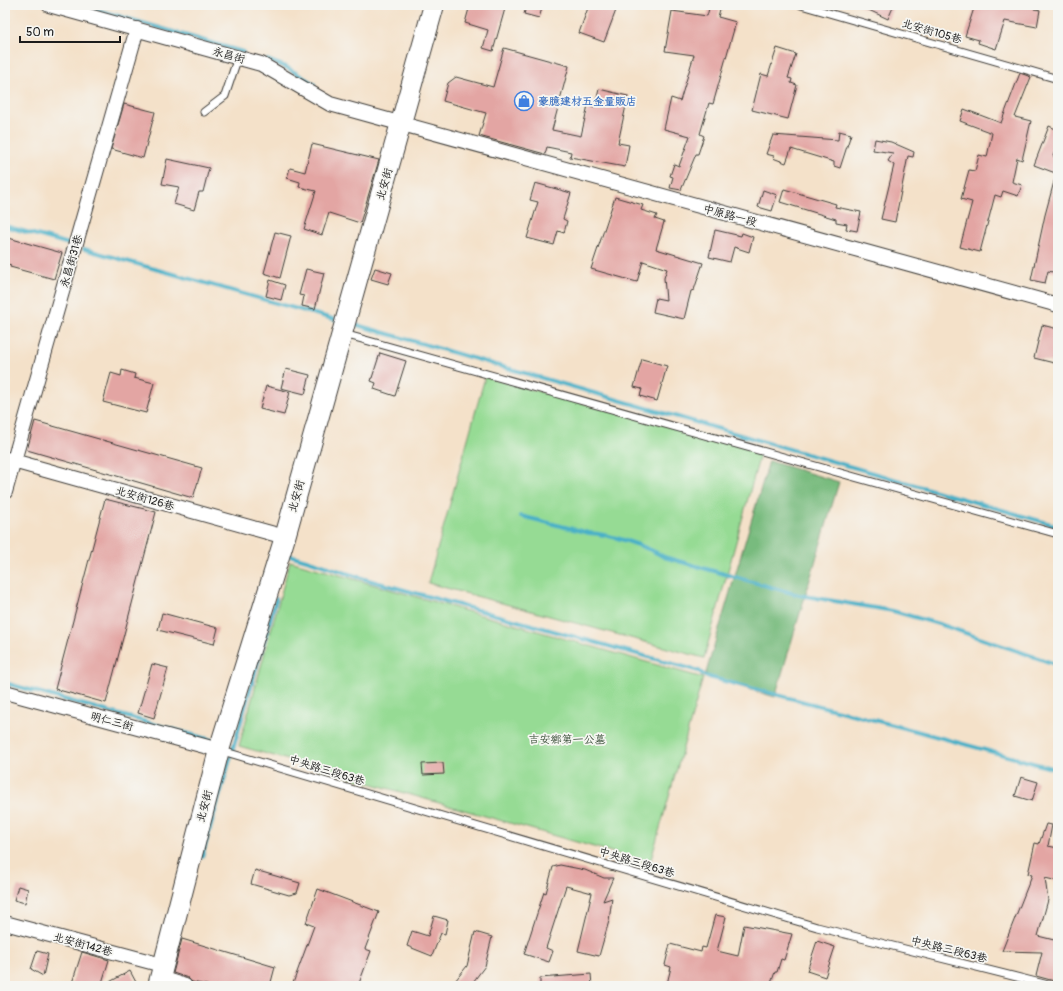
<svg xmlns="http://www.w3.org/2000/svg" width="1063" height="991" viewBox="0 0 1063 991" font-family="Pangolin,'LXGW WenKai TC',sans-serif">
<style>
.green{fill:#96db94;stroke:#597c58}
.forest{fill:#78bb7e;stroke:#4a6c4d}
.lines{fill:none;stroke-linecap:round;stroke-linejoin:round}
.stream{stroke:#48b0c7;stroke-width:4}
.building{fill:#e3a5a3}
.lane-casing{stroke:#3c3a36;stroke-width:9}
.street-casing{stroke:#3c3a36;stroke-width:16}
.secondary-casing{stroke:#3c3a36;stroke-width:22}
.lane{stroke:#fff;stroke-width:7}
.street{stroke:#fff;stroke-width:14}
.secondary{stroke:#fff;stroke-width:20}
.labels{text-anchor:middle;stroke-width:3.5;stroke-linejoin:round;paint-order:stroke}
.street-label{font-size:11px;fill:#1c1c1c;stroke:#f6f6f2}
.shop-label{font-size:11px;font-weight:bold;fill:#366cbe;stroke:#f6f6f2;text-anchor:start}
.park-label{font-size:11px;fill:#415540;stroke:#f6f6f2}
</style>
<rect width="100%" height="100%" fill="#f6f6f2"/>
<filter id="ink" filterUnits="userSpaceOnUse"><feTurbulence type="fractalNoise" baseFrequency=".025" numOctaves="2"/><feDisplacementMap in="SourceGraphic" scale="8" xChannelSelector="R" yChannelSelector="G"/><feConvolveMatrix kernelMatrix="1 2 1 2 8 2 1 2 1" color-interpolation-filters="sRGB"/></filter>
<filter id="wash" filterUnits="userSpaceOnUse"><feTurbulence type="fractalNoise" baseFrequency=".012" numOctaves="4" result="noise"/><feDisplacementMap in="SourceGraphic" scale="16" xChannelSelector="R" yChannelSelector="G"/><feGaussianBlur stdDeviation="0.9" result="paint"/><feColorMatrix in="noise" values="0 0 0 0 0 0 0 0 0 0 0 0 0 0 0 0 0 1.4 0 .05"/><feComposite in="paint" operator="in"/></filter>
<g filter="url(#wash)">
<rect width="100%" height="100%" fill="#f4e1c9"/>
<path class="green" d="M485,377L761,451L704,658L428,583Z
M290,561L703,678L650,863L239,746Z"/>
<path class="forest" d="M769,461L839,482L775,697L705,676Z"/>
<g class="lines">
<path class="stream" d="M81,5L243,52
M267,60L286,67L314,84
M5,226L69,244
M84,249L340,321
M350,323L1058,526
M5,450L9,452
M521,516L589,533C610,534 646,546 664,557L799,595L893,611L942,625L1058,665
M289,555C317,562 343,573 372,581C481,610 590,640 699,671L705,676L920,732L1058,770
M5,683L215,741
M202,857L276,599"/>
</g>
<g id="blocks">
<path class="building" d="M470,5H506L493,51L483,48L488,30L465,23Z
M527,5H543L539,18L524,14Z
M589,5H618L604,42L579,33Z
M710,5H721L718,17L736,22L713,104L709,103L700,134L704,136L698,154H696L681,190L670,188L673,177L670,176L674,164L679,166L690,136L664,129L671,98L680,101L694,55L665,51L672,11L707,16Z
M858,5H894L888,19Z
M975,5H1035L1034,9L1040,10L1037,27L1005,21L996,49L978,43L979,40L965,36Z
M504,48L569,66L552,130L581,136L588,105L595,107L599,89L628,96L618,143L629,145L625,167L570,157L571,152L547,147L545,154L479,136L486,113L443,101L448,83L456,77L493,87Z
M777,48L796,54L788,78L792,79L791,83L797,85L788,119L752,110L761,74L768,76Z
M1020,73L1031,77L1015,117L1031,121L1022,160L1017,158L1012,182L1022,185L1018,196L1003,191L1001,197L995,195L980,252L960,247L972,202L961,199L969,170L975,171L979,155L987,157L992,133L960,121L964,109L1001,123Z
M124,104L155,112L143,158L111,149Z
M1049,126L1058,130V144L1053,156L1058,158V174L1034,165Z
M839,131L851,134L840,168L834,166V162L791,149L786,163L773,158L774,156L766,154L773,135L838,140Z
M875,139L891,142L914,152L913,157L908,156L895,222L881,219L894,165L888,161L893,153L873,150Z
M312,144L379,160L360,223L329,213L322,235L304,229L316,191L299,187L300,182L287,178L290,168L305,172Z
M167,159L209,168L203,192H199L194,210L174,204L179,187L162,184Z
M1055,178L1058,179V273L1048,271L1045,283L1031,280L1045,215Z
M535,183L571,193L563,219L567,221L564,233L558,231L554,245L527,238L538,202L530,200Z
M784,189L836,204L835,207L861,212L857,231L846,229L847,224L836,222V219L780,202Z
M763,190L777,195L772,211L758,207Z
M615,197L643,205L641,210L657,215L655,219L664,222L656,249L703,263L694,290L691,291L684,319L653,312L656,298L666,300L664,278L667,269L643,261L637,282L591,269Z
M715,230L741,236L742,233L753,237L749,252L734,247L730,262L709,257Z
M275,232L291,236L280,278L264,273Z
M5,237L62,253L54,279L10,267L11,265L5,263Z
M375,268L392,273L388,284L371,279Z
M306,269L324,273L315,309L302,306L304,296L299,295Z
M270,280L285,285L281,300L266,296Z
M1042,325L1058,329V364L1034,358Z
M380,353L406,361L395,396L374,389L376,383L371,381Z
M642,359L667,366L657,401L640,396L642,389L634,387Z
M286,369L310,375L305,394L281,388Z
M122,370L135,374L134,378L154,383L146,413L103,402L111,373L121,376Z
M266,386L290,392L284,415L260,409Z
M35,421L202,468L193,498L27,450Z
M105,499L156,512L106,703L55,689Z
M162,613L218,628L214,644L158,630Z
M152,664L168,668L154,718L138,713Z
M443,763L444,774L423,775L422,764Z
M1021,777L1038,782L1032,801L1015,796Z
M1046,824L1052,825L1048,846L1058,848V881L1045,878L1048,900L1038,936L1058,941V982L1036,976L1042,952L1002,951L1032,875L1028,874L1035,843L1039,844Z
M560,865L585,870L604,878H613L603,901L612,898L609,921L599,956L578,951L592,893L566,886L546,948L553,951L549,962L524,954L544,892L546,893L553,867Z
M255,870L300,883L297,893L289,895L251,884Z
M18,886L28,889L25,903L14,900Z
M318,889L379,912L365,949L371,951L358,986H292L314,926L306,923Z
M715,915L726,917L717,951L738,956L744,925L792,934L784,960L781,959L777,972H775L770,986H678L667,984L671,967L665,965L670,944L701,952L702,947L706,948Z
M434,916L448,920L445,934L441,933L432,956L407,946L412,931L428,936Z
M475,932L492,937L485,966L470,986H451L467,966Z
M182,939L275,967L270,986H211L192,982L188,978L173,973Z
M817,941L835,947L825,977L807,971Z
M37,951L48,954L43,976L31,969Z
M82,952L109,960L101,986H71Z
M130,971L138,986H102Z
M591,974L592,986H540V978Z"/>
</g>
</g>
<g filter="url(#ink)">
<use href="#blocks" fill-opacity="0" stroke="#3c3a36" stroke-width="1"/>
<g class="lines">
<defs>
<path id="lane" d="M801,5L1058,79
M204,112L225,96L238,57
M344,334L1058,534
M219,750L817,927L1052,986"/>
<path id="street" d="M49,5L261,64L330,104L1058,305
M6,459L285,537
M5,492L137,29
M5,692L219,750
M5,923L162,965
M160,978L185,986"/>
<path id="secondary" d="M158,986L219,750L285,537L434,5"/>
</defs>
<use href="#lane" class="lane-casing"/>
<use href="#street" class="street-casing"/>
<use href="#secondary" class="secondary-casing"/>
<use href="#lane" class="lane"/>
<use href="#street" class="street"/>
<use href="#secondary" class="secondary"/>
</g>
</g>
<defs>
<symbol id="shop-ring" viewBox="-11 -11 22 22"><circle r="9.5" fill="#f6f6f2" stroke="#3f7fe0" stroke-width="1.5"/><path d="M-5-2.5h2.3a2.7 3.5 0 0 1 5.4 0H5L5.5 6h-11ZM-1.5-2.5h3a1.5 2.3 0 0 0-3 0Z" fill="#3f7fe0"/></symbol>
</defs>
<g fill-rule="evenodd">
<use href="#shop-ring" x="513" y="90" width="22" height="22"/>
</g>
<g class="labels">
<g class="street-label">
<text transform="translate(932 31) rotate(16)" y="4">北安街105巷</text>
<text transform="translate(229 55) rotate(16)" y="4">永昌街</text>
<text transform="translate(384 184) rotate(-74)" y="4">北安街</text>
<text transform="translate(730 215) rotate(15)" y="4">中原路一段</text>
<text transform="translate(71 261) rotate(-74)" y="4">永昌街31巷</text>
<text transform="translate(296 496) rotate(-74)" y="4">北安街</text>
<text transform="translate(145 498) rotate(16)" y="4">北安街126巷</text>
<text transform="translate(112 721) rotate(15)" y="4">明仁三街</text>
<text transform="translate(327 770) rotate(17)" y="4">中央路三段63巷</text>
<text transform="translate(204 806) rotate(-75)" y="4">北安街</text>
<text transform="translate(637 862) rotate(17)" y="4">中央路三段63巷</text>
<text transform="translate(83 944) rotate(15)" y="4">北安街142巷</text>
<text transform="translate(949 949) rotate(14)" y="4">中央路三段63巷</text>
</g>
<g class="shop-label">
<text x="538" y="105">豪臆建材五金量販店</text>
</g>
<g class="park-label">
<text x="567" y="743">吉安鄉第一公墓</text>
</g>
</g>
<rect width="1063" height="991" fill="none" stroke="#f6f6f2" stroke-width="20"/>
<path d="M20 36v6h100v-6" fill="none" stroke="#1c1c1c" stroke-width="2"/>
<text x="26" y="36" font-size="12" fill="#1c1c1c" stroke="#f6f6f2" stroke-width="3" paint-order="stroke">50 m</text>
</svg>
